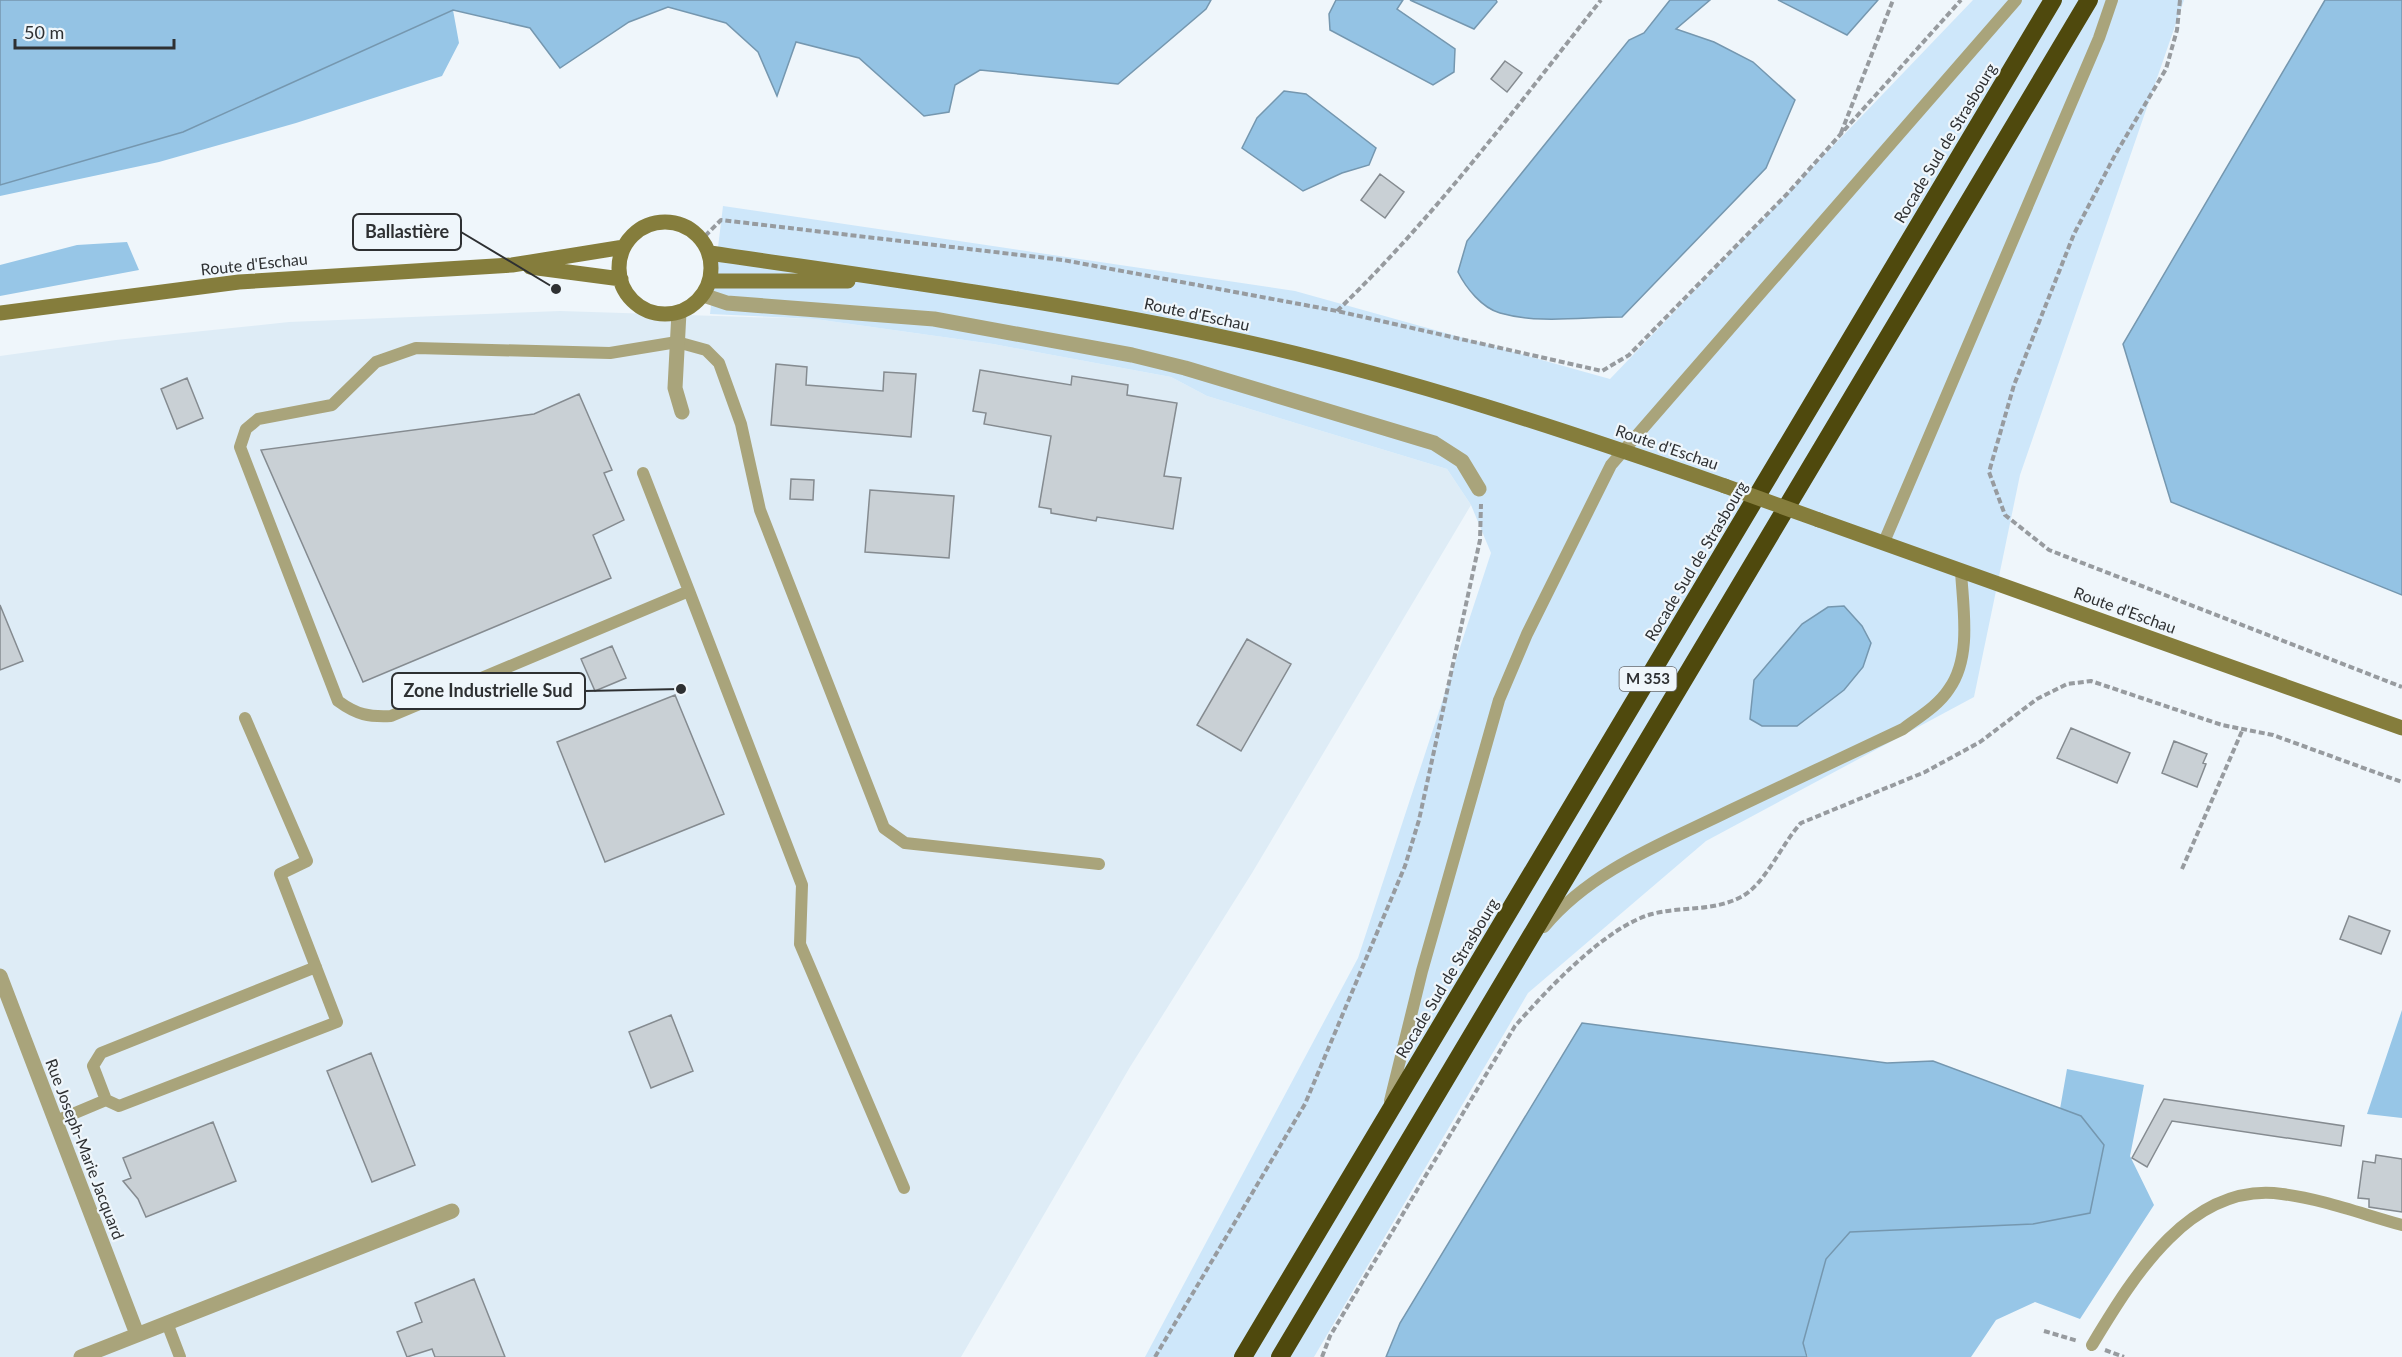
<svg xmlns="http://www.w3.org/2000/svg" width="2402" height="1357" viewBox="0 0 2402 1357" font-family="Lato,sans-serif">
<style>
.built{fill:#deecf6}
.green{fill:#cee7fa}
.forest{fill:#97c6e7}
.water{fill:#94c3e4;stroke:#7597af;stroke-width:1.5}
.building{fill:#c9d0d5;stroke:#858b90;stroke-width:1.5}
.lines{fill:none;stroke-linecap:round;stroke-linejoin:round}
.path{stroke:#979b9f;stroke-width:4;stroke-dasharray:6 3;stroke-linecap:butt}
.lane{stroke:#a9a47b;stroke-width:12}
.street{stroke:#a9a47b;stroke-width:15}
.secondary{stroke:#857d3c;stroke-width:15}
.highway{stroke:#4f490d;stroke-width:18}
.secondary-bridge{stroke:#857d3c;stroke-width:15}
.labels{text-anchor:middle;stroke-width:4.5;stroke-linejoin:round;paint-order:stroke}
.shield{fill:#eff6fb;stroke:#686b6e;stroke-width:1.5}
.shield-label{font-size:15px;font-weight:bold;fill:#2e3032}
.street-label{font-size:16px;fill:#2e3032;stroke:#eff6fb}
.leader{fill:none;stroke:#2e3032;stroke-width:2}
.callout-dot{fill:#2e3032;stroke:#eff6fb;stroke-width:2}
.callout{fill:#eff6fb;stroke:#2e3032;stroke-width:2}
.callout-label{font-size:18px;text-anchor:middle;font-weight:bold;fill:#2e3032}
</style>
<rect width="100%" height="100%" fill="#eff6fb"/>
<path class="built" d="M560,311L815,319L993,344L1171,377L1207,396L1447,469L1471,505L1252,873L1130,1067L961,1357H0V356L116,340L289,322Z"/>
<path class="green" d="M1973,0H2184L2020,475L1974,697L1706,841L1528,993L1314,1357H1145L1358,958L1491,553L1471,505L1447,469L1207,396L1171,377L993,344L815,319L710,314L723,206L1295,291L1610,379Z"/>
<path class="forest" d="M453,10L459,43L442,76L296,123L159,162L0,196V185L183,132Z
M127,242L139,270L0,296V265L77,245Z
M2402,1010V1118L2367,1114Z
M2067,1069L2144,1085L2130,1156L2154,1205L2080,1319L2035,1302L1996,1320L1971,1357H1808L1803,1343L1826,1259L1850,1232L2033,1224L2081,1116L2060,1109Z"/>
<path class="water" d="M0,0H1211L1206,9L1118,84L980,70L955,85L949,112L924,116L859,58L796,42L777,96L758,52L726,23L668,7L629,22L560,68L530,28L453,10L183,132L0,185Z
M1336,0H1403L1397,9L1455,49L1454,72L1433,85L1330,30L1329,14Z
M1410,0H1496L1497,2L1474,29Z
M1670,0H1710L1676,29L1714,42L1753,62L1795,100L1766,168L1622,317C1583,317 1538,324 1500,313C1482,308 1466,288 1458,272L1467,241L1629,40L1644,33Z
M1778,0H1878L1847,35Z
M2325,0H2402V595L2171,502L2123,344Z
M1284,91L1306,94L1376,148L1369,165L1342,173L1303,191L1242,148L1257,118Z
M1844,606L1862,626L1871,643L1863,667L1844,690L1797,726H1762L1750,719L1754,680L1802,624L1828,607Z
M1582,1023L1887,1063L1933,1061L2081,1116L2104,1145L2090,1213L2033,1224L1850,1232L1826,1259L1803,1343L1807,1357H1386L1400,1323Z"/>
<path class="building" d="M1505,61L1522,73L1507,92L1491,79Z
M1380,174L1404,192L1385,218L1361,200Z
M776,364L807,367L806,385L883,391L884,372L916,374L911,437L771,425Z
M980,370L1071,385L1072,376L1128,385L1127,395L1177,403L1164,476L1181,478L1173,529L1097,517L1096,521L1051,513V509L1039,507L1051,436L984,424L986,413L973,411Z
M187,378L203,418L177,429L161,389Z
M579,394L612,470L604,473L624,520L593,535L611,578L363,682L261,450L534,414Z
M791,479L814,480L813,500L790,499Z
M870,490L954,496L949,558L865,552Z
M0,605L23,661L0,670Z
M1247,639L1291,664L1241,751L1197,725Z
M612,646L626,678L595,691L581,659Z
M675,695L724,814L605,862L557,742Z
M2071,728L2130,753L2117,783L2057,758Z
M2174,741L2207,754L2203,763L2206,764L2197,787L2162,773Z
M2349,916L2390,931L2381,954L2340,939Z
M671,1015L693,1071L651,1088L629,1032Z
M371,1053L415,1165L372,1182L327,1071Z
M2164,1099L2344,1126L2341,1146L2172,1121L2147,1167L2132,1158Z
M213,1122L236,1181L146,1217L138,1199L123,1181L131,1178L123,1158Z
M2376,1155L2402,1159V1212L2369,1207V1199L2358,1198L2363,1161L2375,1163Z
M474,1279L505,1357H435L432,1349L407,1357L397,1332L422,1322L415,1303Z"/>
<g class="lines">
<path class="path" d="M2180,0L2177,30L2166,69L2115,155L2074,234L2014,385L1989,472L2005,515L2049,550L2402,687
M1841,133L1893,0
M705,236L721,220L1063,260L1337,311L1602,371L1629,355L1787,194L1961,0
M1337,311C1435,217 1517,106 1601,0
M2182,869L2242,731
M2044,1331L2078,1341
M2105,1350L2124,1357
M1155,1357L1305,1104L1405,866L1419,820L1480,540L1481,504
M1322,1357L1330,1336L1515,1026C1547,990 1605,927 1652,914C1681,906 1712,912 1741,897C1765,885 1782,843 1801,823L1925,772L1980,742L2037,699L2067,684L2091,681L2222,725L2273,735L2402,782"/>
<path class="lane" d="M643,473L689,591L391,716C369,717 357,715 338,701L240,447L246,429L258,419L332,405L376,362L416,348L610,353L677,342L706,350L719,363L741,424L760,510L884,828L905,843L1099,864
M1884,542L2099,38L2112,0
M689,591L802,885L800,944L904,1188
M1544,927C1591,870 1664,843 1729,811C1787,784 1845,756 1903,729C1919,717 1938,706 1949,689C1972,657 1963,608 1961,571
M106,1100L93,1066L101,1053L316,967
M1390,1101L1422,971L1499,700L1527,634L1611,465L2016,0
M56,1121L106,1100L119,1106L337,1022L280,874L307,861L245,718
M167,1323L180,1357
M2092,1345C2132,1279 2190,1181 2282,1194C2322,1199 2362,1214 2402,1225"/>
<path class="street" d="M703,295L727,303L934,319L1132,355L1185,368L1434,443L1462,461L1479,489
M679,312L675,388L682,412
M0,976L137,1334
M81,1357L452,1211"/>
<path class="secondary" d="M619 268a46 46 0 1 1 92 0a46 46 0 1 1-92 0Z
M710,253C886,279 1063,302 1237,340C1403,376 1564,430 1725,486
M530,267L621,279
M710,281H848
M0,313L239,282L512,265L624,247
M1819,520L2402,728"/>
<path class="highway" d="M1243,1357L2053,0
M1280,1357L2089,0"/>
<path class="secondary-bridge" d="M1725,486L1819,520"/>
</g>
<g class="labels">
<rect class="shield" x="1619.5" y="667" width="57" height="24" rx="4.5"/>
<g class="shield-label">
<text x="1648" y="684">M 353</text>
</g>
<g class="street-label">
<text transform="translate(1945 143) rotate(-59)" y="6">Rocade Sud de Strasbourg</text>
<text transform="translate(254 264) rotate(-6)" y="6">Route d'Eschau</text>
<text transform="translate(1197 314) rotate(12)" y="6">Route d'Eschau</text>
<text transform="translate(1667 447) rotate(19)" y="6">Route d'Eschau</text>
<text transform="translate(1696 561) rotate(-59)" y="6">Rocade Sud de Strasbourg</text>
<text transform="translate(2125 610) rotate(20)" y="6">Route d'Eschau</text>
<text transform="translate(1447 978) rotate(-59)" y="6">Rocade Sud de Strasbourg</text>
<text transform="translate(85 1149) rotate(69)" y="6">Rue Joseph-Marie Jacquard</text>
</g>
</g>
<path class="leader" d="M556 289L461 232M681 689L585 691"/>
<g class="callout-dot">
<circle cx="556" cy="289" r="6"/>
<circle cx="681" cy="689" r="6"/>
</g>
<g class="callout">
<rect x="353" y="214" width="108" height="36" rx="6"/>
<rect x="392" y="673" width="193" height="36" rx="6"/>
</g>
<g class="callout-label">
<text x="407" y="238">Ballastière</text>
<text x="488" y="697">Zone Industrielle Sud</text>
</g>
<path d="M15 39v9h159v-9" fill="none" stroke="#2e3032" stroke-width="3"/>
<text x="24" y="39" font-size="18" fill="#2e3032" stroke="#eff6fb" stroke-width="4.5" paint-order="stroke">50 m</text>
</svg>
